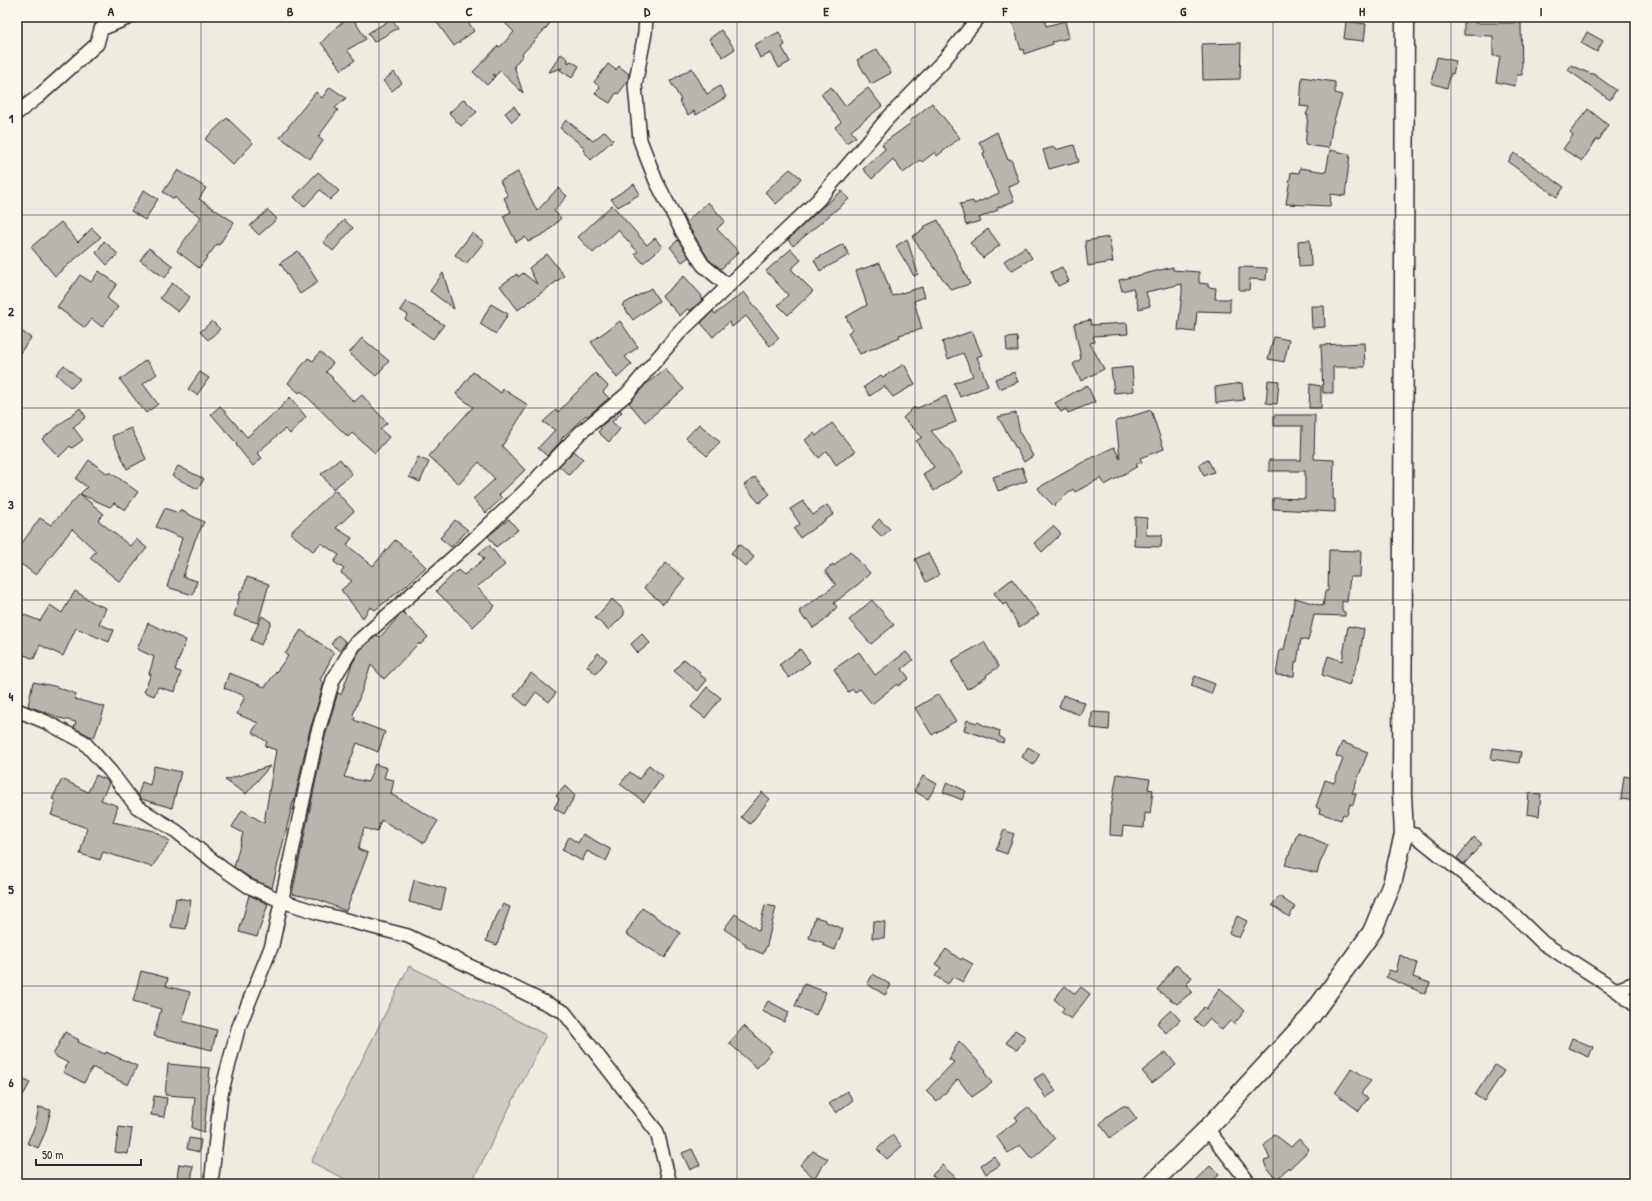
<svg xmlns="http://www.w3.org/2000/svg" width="1652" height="1201" viewBox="0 0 1652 1201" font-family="'Patrick Hand',sans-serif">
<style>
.green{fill:#cecbc2;stroke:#7c7b76}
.building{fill:#b8b5ae;stroke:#2b2b2b}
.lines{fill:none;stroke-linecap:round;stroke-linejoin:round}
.street-casing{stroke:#2b2b2b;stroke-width:16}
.secondary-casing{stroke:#2b2b2b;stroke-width:21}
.street{stroke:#fbf7ec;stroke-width:13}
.secondary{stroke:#fbf7ec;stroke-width:18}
.grid{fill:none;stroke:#2b2b2b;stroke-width:1;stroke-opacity:0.55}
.neatline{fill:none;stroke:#2b2b2b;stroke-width:1.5}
.grid-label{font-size:13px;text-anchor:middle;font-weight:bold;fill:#2b2b2b}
</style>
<rect width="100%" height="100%" fill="#eeebe0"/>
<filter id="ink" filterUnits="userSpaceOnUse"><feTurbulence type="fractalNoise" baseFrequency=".025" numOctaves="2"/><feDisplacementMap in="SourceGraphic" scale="8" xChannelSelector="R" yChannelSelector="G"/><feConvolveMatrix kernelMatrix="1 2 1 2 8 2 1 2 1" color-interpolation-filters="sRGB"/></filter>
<g filter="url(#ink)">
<path class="green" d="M409,966L546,1035L471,1184H355L311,1162Z"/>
<path class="building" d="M352,17L366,39L347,50L355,60L342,70L321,43L337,26Z
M433,17H465L474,31L454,46Z
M499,17H554L547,27L522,54L523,55L514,66L523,93L500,71L495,76L493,74L495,77L487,85L473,72L498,46L500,47L514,32Z
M1024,17H1044L1046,26L1065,21L1069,38L1052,42L1053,44L1024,54L1023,49L1021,50L1012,20Z
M1464,17H1475V23H1521L1522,75H1517L1515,86L1496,82L1500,56H1493V36L1464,35Z
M392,19L398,28L374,42L368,33Z
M1346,21L1366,24L1364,41L1344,39Z
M721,30L735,49L723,57L709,39Z
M779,32L785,45L782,47L790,62L779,68L771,53L760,58L754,45Z
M1587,32L1603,41L1597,52L1581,43Z
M1241,43L1240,79L1203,80L1202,44Z
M877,49L891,73L871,84L857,60Z
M561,54L568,59V63L571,61L579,66L572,78L560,70L562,68L549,72Z
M1437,57L1456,61L1453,74L1451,73L1447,88L1431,83Z
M608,64L616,70L619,66L629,74L628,81L618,94L616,93L610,103L595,94L600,87L594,82Z
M1571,65L1591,74L1592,73L1616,90L1610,100L1568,70Z
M692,68L707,94L720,86L726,97L696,115L694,111L688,115L679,101L681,100L670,81Z
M394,72L402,83L392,91L383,81Z
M1302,77L1335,82V93L1342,95L1332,127L1329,148L1305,145L1308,115H1306L1309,107L1300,106Z
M330,87L346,98L335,108L338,110L318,137L323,141L310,159L280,137L316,92L322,98Z
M831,87L845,106L868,88L882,106L851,131L856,137L846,143L835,127L841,122L821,94Z
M464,99L477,112L461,126L449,113Z
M932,103L960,138L937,156L935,152L922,162L920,160L903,173L893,159L872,179L863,169L885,149L882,144L911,123L910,121Z
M514,106L520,115L512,122L505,113Z
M1588,109L1608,125L1599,140L1597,139L1582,161L1563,149L1573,135L1570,132Z
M227,118L253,143L233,165L205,139Z
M566,120L593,141L605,131L613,140L591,160L583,150L585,148L560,128Z
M997,132L1008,160L1011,159L1019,182L1008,186L1014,201L997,208L998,210L979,218L981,221L966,225L960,204L973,201L974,204L999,193L988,169L983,153L985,152L979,142Z
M1074,145L1079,162L1068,165L1067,164L1049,169L1043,150L1054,147L1055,150Z
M1330,150L1350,154L1345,196L1331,194L1330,206L1286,204L1291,172L1299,173L1300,168L1326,172Z
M1514,153L1564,187L1557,197L1508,162Z
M790,169L801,178L791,191L776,204L765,192Z
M178,170L206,188L199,199L234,222L219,245L217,244L199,268L177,251L201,217L181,204L175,197L174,199L163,192Z
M318,172L339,191L330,200L320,190L304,207L294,197Z
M518,172L537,211L558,188L567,196L554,211L561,218L547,232L528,242L525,237L516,242L503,216L511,212L504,198L508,196L500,181Z
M634,184L640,194L618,207L611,199Z
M144,190L158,199L145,220L131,211Z
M842,191L849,199L793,246L788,240L820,209Z
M708,202L725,221L717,229L739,252L721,269L709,260L686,222Z
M612,205L647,245L655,238L662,247L643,263L635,254L638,252L618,230L593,253L578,237Z
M268,210L277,219L259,235L250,226Z
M344,220L353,228L333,251L323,242Z
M938,220L959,261L970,284L951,290L912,237L924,229L923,227Z
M61,222L78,242L92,228L101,237L55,276L31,247Z
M988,229L1000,245L983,258L970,243Z
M472,233L484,242L466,264L455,255Z
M1109,237L1113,262L1088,266L1085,241Z
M907,239L918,274L914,276L896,246Z
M678,240L689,257L682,262L670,247Z
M1310,240L1311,266L1299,267L1298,241Z
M104,241L118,254L107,265L96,253Z
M843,244L849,255L820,271L814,260Z
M1025,247L1032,258L1011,271L1004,261Z
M149,248L173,266L165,278L140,260Z
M791,249L801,260L791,269L813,291L788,315L778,305L788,295L766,271Z
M298,251L318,282L300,294L280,263Z
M547,254L564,276L518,310L500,286L517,274L518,277L523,273L537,284L529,268Z
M880,263L892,296L922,287L925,297L914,301L922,329L899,335L900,337L860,354L848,333L852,329L846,317L867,305L856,271Z
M1062,267L1069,281L1058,286L1051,272Z
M1173,267V270L1199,272V283L1208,284V287L1216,288L1215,299H1230V312L1197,311L1195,332L1178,330L1182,293V284L1146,292L1150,306L1139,309L1133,288L1122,291L1119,280Z
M1239,267L1267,268L1266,280L1250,279L1249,290H1239Z
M99,271L117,284L107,298L118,307L102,327L92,319L85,328L57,307L80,275L91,282Z
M443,273L454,309L430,291Z
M684,276L702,296L701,297L703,299L690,311L687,309L680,316L662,296Z
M172,283L190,297L178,312L160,298Z
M651,288L659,301L633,320L622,305Z
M744,292L779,338L770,346L746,316L732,327L729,322L713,337L701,323L713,311L715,314Z
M406,301L444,325L433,339L405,319L408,315L400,310Z
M491,304L508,314L496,334L480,324Z
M1311,306H1324L1325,327L1312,328Z
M1090,320L1091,325L1127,323L1128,334L1093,336L1095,342L1090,343L1104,369L1081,381L1073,364L1081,359L1074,324Z
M212,321L220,329L208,340L200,332Z
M620,321L638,347L625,357L632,364L617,378L591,342Z
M17,328L31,338L17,357Z
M972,331L982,355L977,357L988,386L960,397L954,383L973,376L963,353L948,359L942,342Z
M1017,337L1018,351H1007L1006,338Z
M1274,337L1289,340L1284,362L1268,359Z
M362,338L389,361L376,376L349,353Z
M1364,343L1365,367H1333V393H1323L1321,345Z
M320,352L333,363L326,372L333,378L332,379L354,402L362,395L387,423L380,429L389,437L375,453L352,433L348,437L301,391L299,393L288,383L308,358L313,361Z
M146,360L157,374L143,384L158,404L146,413L120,380Z
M904,364L915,384L893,397L884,386L870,396L864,387L881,375L883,377Z
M64,365L80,379L71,388L56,374Z
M1132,367L1134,391L1114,393L1111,369Z
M665,369L684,389L645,422L629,403L645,385Z
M200,372L209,378L197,395L188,389Z
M473,372L501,393L503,389L528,405L502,446L525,470L499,495L502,498L486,513L473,499L495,479L479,462L459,484L429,456L473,407L456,394Z
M1014,372L1018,382L999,389L995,379Z
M595,373L608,386L603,392L609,398L588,416L586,415L561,439L562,440L547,456L545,454L538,448L555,430L543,422L556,410L558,412Z
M1268,380L1279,381L1277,404L1266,403Z
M1242,383L1244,400L1216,403L1215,387Z
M1310,384L1321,386V408H1309Z
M1087,385L1095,402L1068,413L1066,409L1061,412L1055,403Z
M946,396L956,422L931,431L950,452L963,472L934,491L923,474L934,467L916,441L922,437L903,418L914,407L915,409Z
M290,397L306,417L290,434L285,429L257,453L262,458L253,466L236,445L237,444L211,414L220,406L247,437L278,410Z
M80,408L86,417L73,427L83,440L72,448L70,446L59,457L42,439Z
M620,410L622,412L612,422L620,429L609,442L598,432L601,429L600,427Z
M1151,410L1164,449L1140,458L1142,462L1136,464L1138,466L1105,485L1101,478L1075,492L1073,489L1054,506L1042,494L1038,488L1085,461L1114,447L1120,459L1116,421Z
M1016,413L1020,433L1033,456L1024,462L998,417Z
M1274,415H1315L1314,459L1334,460L1333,499H1335V512L1273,509V498L1305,499V471H1269V460H1301L1302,426H1274Z
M832,423L855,452L836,465L827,451L819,458L805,440L814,433L816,436Z
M699,424L720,442L707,456L686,438Z
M131,428L146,459L127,469L112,436Z
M574,451L583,459L569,475L559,466Z
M418,457L429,462L420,482L409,477Z
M340,459L352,474L333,489L321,474Z
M89,460L108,474L110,472L138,492L125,510L114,503L110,507L80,494L87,487L76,479Z
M1208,460L1214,472L1204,476L1199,464Z
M178,466L204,479L198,489L172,476Z
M1022,467L1027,481L998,491L993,477Z
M755,477L770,494L759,503L744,485Z
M335,490L354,511L336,528L352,538L347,545L373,566L395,540L410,552L426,567L406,586L375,610L370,607L363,618L341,590L352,581L341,573L344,569L334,562L339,555L321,543L313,551L290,533Z
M80,494L104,514L98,520L130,546L136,539L147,548L120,582L90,558L96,551L72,529L36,575L17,561V550L40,518L51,525Z
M803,501L813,515L827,505L834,514L800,538L794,529L800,524L790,509Z
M165,508L178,513L180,510L204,522L195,540L183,577L197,581L193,595L167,587L182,538L156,527Z
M1135,517L1147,518L1146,535H1162L1161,547L1134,546Z
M509,519L518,530L496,547L488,536Z
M879,519L890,529L882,537L872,527Z
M455,520L468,530L451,547L440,538Z
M1053,526L1061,534L1042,552L1034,543Z
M739,544L754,557L746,567L731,553Z
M489,545L505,565L477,587L495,606L473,627L436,591L458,570L464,575L484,559L479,553Z
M1329,550L1361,551L1360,577H1350L1347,602L1342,601V611L1345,612V616L1314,615L1308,641L1301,639L1297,662H1295L1294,676L1276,675L1280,650H1284L1295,598L1323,606L1325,591H1328Z
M850,551L870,573L861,582L834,603L837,607L824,621L813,628L807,619L805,620L799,611L836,585L825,571L833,564L834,566Z
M928,553L939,575L926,582L915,559Z
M666,563L685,579L663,604L644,588Z
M247,577L269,584L258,623L234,616L241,590L243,591Z
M1012,579L1039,615L1019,627L1006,603L1003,605L994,593Z
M75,591L94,603L106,608L99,624L114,630L109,642L76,628L63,656L40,645L34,659L17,652V612L40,621L50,605L62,613Z
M612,599L624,610V615L609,630L595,618Z
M872,600L894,625L871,644L849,620Z
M403,612L428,637L420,645L419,643L384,679L371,665L353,715L355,717L354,720L385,732L378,752L357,743L344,777L368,782L375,764L387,768L384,778L394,780L391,794L438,821L424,843L409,833L408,835L381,820L377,832L364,828L358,849L368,853L346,911L317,899L292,894L325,737L338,692L341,695L352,664L360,650L377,635L380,637Z
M262,616L271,622L261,645L251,640Z
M148,623L186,640L175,670L181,672L175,692L158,687L154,696L144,692L151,674H149L154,657L137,649Z
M1348,626L1364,629L1359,659L1349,685L1322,675L1328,656L1342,661Z
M301,630L334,653L320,680L324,683L309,733L294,802H293L272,888L252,879L234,867L243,833L232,827L242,810L264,823L276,750L265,746L267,742L252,732L258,723L237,714L245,696L224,688L229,673L265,687L288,656L285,654Z
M642,634L650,643L638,653L631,644Z
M338,635L346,642L340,651L331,644Z
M984,642L999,667L986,675L987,677L967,689L951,661Z
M800,649L810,662L789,678L779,665Z
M859,652L875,675L906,652L913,660L902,669L909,678L898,686L897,684L872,704L860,689L855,692L853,689L848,692L834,669Z
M598,653L607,660L596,674L587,666Z
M684,659L700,672L699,674L707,680L698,691L674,671Z
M531,673L556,693L549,702L536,692L526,706L514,696Z
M1195,676L1215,684L1211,694L1191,686Z
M33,682L54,686L76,694L75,699L105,707L94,738L74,728L76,722L55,717V716L28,706Z
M707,687L721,698L705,718L691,707Z
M939,694L956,721L932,735L915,708Z
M1063,695L1085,703L1080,715L1059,707Z
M1092,712L1110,713L1109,730L1091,728Z
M967,720L977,723L978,722L983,725L1000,731L999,736L1004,739L1003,743L964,730Z
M1342,742L1368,752L1352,793L1356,794L1353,805L1350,804L1347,815L1343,814L1341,820L1319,813L1320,809L1316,807L1325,780L1334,783L1343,759L1336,756Z
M1028,747L1040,754L1033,765L1022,757Z
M1493,748L1521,752L1519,763L1491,759Z
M649,765L663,776L644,802L620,784L630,772L639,779Z
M154,766L181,772L172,808L141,799L138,795L142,782L150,785Z
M270,766L246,794L225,780Z
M1117,774L1150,779L1148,789L1153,790L1150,814L1145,813L1144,828L1123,826L1122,836L1110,835L1111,808Z
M96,775L107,780L109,783L101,800L118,806L113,822L154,831L170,841L152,867L103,852L100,860L80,854L87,828L51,815L56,801L52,799L62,779L88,792Z
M923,776L937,784L928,799L914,791Z
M1624,776L1635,778V801L1621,799Z
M947,782L966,791L962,800L943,792Z
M565,786L575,796L564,814L554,808L559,799L556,796Z
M762,792L770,799L750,824L741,817Z
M1529,793L1541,794L1539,816L1527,814Z
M1004,830L1014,834L1007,854L996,850Z
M1298,832L1328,845L1320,863L1317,873L1285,865Z
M583,834L610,849V853L606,861L587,851L582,861L562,850L569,837L578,843Z
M1474,837L1482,844L1464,864L1457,858Z
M414,880L446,889L441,910L409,902Z
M249,895L268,904L257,937L239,932Z
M1279,896L1295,907L1289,917L1272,905Z
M176,898L191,900L186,929L171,927Z
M503,904L510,907L497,945L486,941L492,923H493Z
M765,905L776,907L767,945L763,954L745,946L746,944L724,929L735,914L759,931Z
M642,908L680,933L665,958L626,934Z
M1237,916L1247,921L1239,938L1229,933Z
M815,917L826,920V922L843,929L835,950L823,945L824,943L809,938Z
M873,921L885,922L884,938H872Z
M946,949L961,960L962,958L973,964L963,982L953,977L948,984L935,976L941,968L935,964Z
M1400,955L1417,963L1413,977L1430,983L1425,994L1386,977L1389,970L1396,972Z
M1176,965L1192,977L1186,985L1192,992L1177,1004L1157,990Z
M141,971L168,978L166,986L190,992L182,1021L217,1030L212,1050L154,1036L161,1009L133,1001Z
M873,974L891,985L885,995L867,984Z
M804,984L826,992L816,1015L795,1006Z
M1065,986L1075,994L1081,987L1090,994L1071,1019L1061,1012L1064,1008L1054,999Z
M1220,988L1245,1011L1234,1024L1230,1021L1222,1030L1209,1019L1202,1027L1194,1019L1204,1007L1206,1009Z
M768,1001L789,1012L784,1022L762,1011Z
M1171,1010L1180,1020L1166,1033L1157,1023Z
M744,1026L772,1051L757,1068L729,1043Z
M1015,1030L1026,1037L1017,1050L1006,1043Z
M65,1032L79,1040L78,1042L105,1054L106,1052L137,1066L128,1085L94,1068H92L84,1083L63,1072L68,1063L53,1055Z
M1572,1038L1593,1047L1589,1057L1568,1048Z
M959,1041L986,1070L984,1072L992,1083L972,1097L958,1079L937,1102L926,1091L954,1062L949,1059Z
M1166,1052L1176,1065L1152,1083L1142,1071Z
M168,1064L210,1068L204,1132L192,1128L195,1097L165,1095Z
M1495,1065L1504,1071L1484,1101L1475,1095Z
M1352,1068L1371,1081L1361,1093L1368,1098L1359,1111L1335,1093Z
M1044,1073L1056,1091L1046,1098L1034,1079Z
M17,1075L30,1083L17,1106Z
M847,1091L853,1100L836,1113L829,1104Z
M154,1096L167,1098L164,1117L151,1115Z
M1123,1106H1127L1137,1119L1110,1138L1100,1124L1106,1117Z
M39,1107L51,1110L45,1133L38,1148L27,1143L35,1126Z
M1028,1107L1055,1139L1032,1159L1020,1145L1008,1153L996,1136L1018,1120L1015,1117Z
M119,1127L132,1129L128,1154L115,1152Z
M1274,1134L1291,1147L1299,1139L1309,1150L1289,1169L1288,1167L1278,1179L1267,1170L1264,1161L1270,1159L1264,1146Z
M892,1135L902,1146L887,1159L877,1149Z
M189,1138L201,1140L199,1152L187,1149Z
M692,1149L700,1165L690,1170L682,1153Z
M813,1151L828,1159L814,1178L800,1165Z
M994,1156L1000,1165L986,1174L981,1165Z
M179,1164L193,1166L191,1184H176Z
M942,1165L956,1178L951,1184H941L932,1175Z
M1210,1166L1219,1175L1209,1184H1191Z"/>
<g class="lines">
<defs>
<path id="street" d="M646,17L645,33L635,85L640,140L656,181L683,233L703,265L728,286
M17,113L39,96L97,44L101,29L130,17
M17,710L46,722L84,742L110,771L137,807L176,831L222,868L248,886L282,901L319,913L408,936L564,1012L657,1132L670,1184
M1404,834L1415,835L1511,912L1543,943L1616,990L1635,1005
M1616,990L1635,983
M1207,1129L1250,1184
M211,1184L221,1094L238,1029L272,945L317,735L333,680L354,645L476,537L525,491L580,433L627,394L679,333L818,200L887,119L944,60L979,17"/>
<path id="secondary" d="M1151,1184L1207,1129L1311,1016L1372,932L1392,884L1404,834L1402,795L1405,17"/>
</defs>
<use href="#street" class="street-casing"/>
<use href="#secondary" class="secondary-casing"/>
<use href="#street" class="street"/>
<use href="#secondary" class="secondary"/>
</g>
</g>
<path class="grid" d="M201,17V1184M379,17V1184M558,17V1184M737,17V1184M915,17V1184M1094,17V1184M1273,17V1184M1451,17V1184M17,215H1635M17,408H1635M17,600H1635M17,793H1635M17,986H1635"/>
<rect width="1652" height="1201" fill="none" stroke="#fbf7ec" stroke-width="44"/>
<path d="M36 1159v6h105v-6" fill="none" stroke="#2b2b2b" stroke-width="2"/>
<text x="42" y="1159" font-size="12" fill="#2b2b2b" stroke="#fbf7ec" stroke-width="3" paint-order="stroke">50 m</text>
<rect x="22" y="22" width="1608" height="1157" class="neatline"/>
<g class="grid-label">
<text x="111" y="16">A</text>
<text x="290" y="16">B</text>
<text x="469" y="16">C</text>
<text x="647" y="16">D</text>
<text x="826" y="16">E</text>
<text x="1005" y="16">F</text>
<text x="1183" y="16">G</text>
<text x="1362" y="16">H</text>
<text x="1541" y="16">I</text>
<text x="11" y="123">1</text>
<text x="11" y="316">2</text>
<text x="11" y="509">3</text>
<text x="11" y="701">4</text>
<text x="11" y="894">5</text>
<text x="11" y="1087">6</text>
</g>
</svg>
